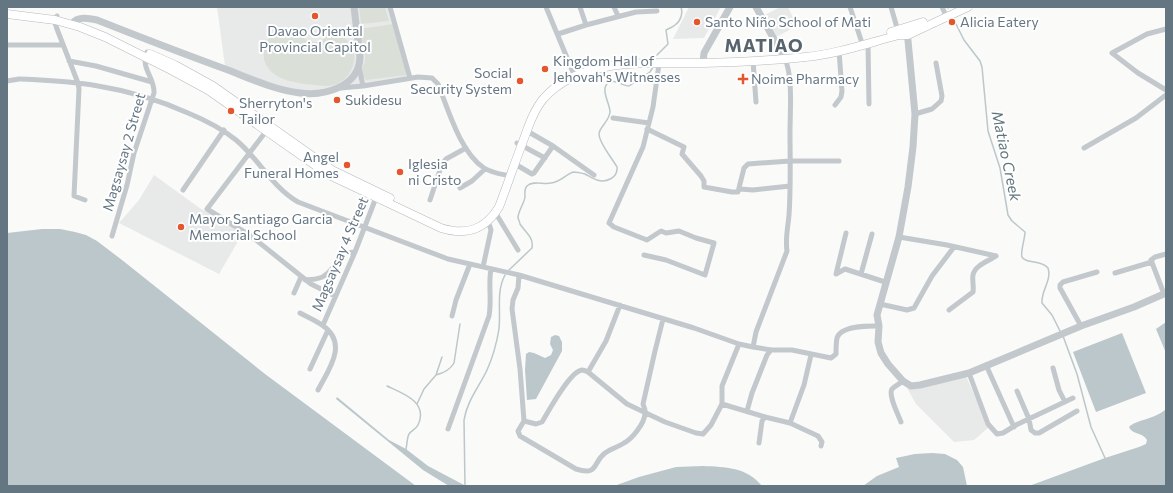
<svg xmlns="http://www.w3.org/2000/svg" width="1173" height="493" viewBox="0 0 1173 493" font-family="Commissioner,sans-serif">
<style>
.built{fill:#e8e9e9}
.green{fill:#dadfd7}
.water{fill:#bbc7cb}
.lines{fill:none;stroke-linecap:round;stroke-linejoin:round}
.stream{stroke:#bbc7cb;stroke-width:1.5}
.primary-casing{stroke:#b5babe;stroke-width:9}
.minor{stroke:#c3c8cc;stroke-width:5}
.tertiary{stroke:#c3c8cc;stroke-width:7}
.primary{stroke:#fff;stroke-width:8}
.poi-dot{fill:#e4572e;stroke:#fff;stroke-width:1.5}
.labels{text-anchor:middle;stroke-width:4;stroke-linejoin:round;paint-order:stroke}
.poi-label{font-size:14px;fill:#657683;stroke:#fff;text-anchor:start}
.street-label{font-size:14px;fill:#657683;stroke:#fff}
.water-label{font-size:15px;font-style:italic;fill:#60757c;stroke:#fff}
.district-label{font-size:18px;font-weight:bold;letter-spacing:1px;fill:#57646e;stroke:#fff}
</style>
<rect width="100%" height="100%" fill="#fafaf8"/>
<path class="built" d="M217,7H388L408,81L338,91L292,90L273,84L225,66Z
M689,7H721L704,38L673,39Z
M780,7H788L797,26L776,37L765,15Z
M154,175L201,209L244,231L219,274L119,223L139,200Z
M965,374L989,427L974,440L954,442L916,404L907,388Z"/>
<path class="green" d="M359,7H385L389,21L361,24Z
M393,24L407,75L366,80L363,77L362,68L365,62V50L362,47L360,29Z
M290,27L300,28L301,36C309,44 323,45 327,34C332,35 339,35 344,38C354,44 357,58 352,68C348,77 342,83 333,85C327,87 320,85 314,85C296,83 269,80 264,59C263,52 264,46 267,41C273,33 281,28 290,27Z"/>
<path class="water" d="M42,229H60L75,232L86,235L97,241L122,260L265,374L416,486H7V233Z
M1166,322V353L1156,329Z
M1122,333L1146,393L1096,412L1073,352Z
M555,335L559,336L562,342V351L536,399L527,400L525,370L526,354L529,352L534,353L545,358L551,355L553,350L550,344L551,337Z
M337,397L389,440L406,449L428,466L466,486H449L423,470L336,399Z
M1166,409V486H1029L1105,458L1139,447L1146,444L1147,440C1143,432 1132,435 1129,427C1135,420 1156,419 1166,409Z
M932,453L945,454L957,460L963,467L967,486H863L877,476L899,467L896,458L915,454Z
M703,466C725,467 747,467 762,486H614L639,477L676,467Z"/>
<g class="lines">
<path class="stream" d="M947,7L948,8
M953,18L964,40L980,61L982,67L988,131L1000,168L1008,215L1012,221L1025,232C1025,238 1020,254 1022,257C1025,264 1041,259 1048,268C1052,281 1041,290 1042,303L1052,315L1061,333
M657,55L668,44L666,30C669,28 672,28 675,25C681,21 683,13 681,7
M509,270L532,248C534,237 525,232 520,224C520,223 518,218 518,218C518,211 524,204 525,197C525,193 524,189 527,186C533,180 544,185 551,183C560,182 565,175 573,172C577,172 581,173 585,174C589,176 593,179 597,180C606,183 618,178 617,167C612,158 599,143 599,134C599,127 609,122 610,112C610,104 600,89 608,83C614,78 622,86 629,86L650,72L653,67
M1063,336L1077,374L1091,427L1105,458
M436,375C444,373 450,370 454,363L460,324
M387,386C402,393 429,402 418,425C416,429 412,430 409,434C407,437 407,445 406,449
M417,404L424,389L436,375L442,357
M465,486L464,420C467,401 479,387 487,370C492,359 497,341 499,329C501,310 496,292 505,275"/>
<defs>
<path id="primary" d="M7,14L55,20L80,27L105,37L171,70L208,90L329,175L441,228C466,236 485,230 499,207C507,186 514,165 522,144C528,128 533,111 544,98C582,56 651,64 702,63C736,62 771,61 805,57C837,54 868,43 899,35H908L968,7
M891,32L923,22
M150,54L175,65L213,86L332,170L390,198"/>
</defs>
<use href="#primary" class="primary-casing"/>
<path class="minor" d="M390,7L410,78
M546,7L575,77
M614,7L618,16
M850,7L861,40
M891,7L898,31
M942,7L947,18
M57,16L55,23L57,29L78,83L79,89L74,196L85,200
M586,25L636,12L657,11
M1166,29L1147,34L1112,53L1138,73L1166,90
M558,34L586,25L580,7
M868,44L869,104
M7,45H63
M785,59C793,76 790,112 790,132C790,159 791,187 789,215C788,227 785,239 787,251L756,332L753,347L771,350H792L831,358L836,354C836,349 836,343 837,338C841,325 869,326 879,326
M69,61L96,66L152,82
M753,61L756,102
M359,67L363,86
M7,81L19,79C45,80 72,81 98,86C129,91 159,100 188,113C205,120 221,128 236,140C258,158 273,188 298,202L448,259L519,275L694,328L739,344L753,347
M340,88L363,86L418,77L432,78L438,84C448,109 460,152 484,168C492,173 501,174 510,176
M835,105L841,97L842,91L839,51
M915,114L932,109L941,101L942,96L936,63
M613,118L649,123
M647,129L684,147L682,154L701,176L704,181V187L732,192H738L744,168L748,164L790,161H839
M267,130L207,209L251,236L311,284L335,296
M527,131L553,146L594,175
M517,143L545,158
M1084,148L1136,118L1166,95
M515,164L532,174L534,173L553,146
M460,188L472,181L485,169
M740,189L753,190L790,186
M183,190L224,130
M430,200L442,164L446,159L466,148
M495,212L518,250
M846,233L836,274L845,269L885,282
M112,236L127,185L134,153L154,93C155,77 140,69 147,52
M899,237L947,245L996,256
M644,255L666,260L705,275L714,243L696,238L679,231L666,233L661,231L647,240L614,227L609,223L643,147L653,107L659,64
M483,267L491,230L488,221
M1115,273L1152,262
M861,274L872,234
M519,275L518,288L513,300L512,309L520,369L524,421L518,431L520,436L576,469C599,476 592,463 605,453C610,449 618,447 624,443C632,439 645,423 645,413C646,411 644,407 643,404L655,351L663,319
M305,280C312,279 318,280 324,276C338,268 334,253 355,252
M294,293L301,277
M1164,294L1151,260L1155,257L1166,254
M880,304L907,310L914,308L932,276L954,247
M949,310L973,292C974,286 972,280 973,275C975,265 989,261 996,256
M300,313C307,317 315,320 322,325C349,343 329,369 318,390
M452,316L456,300L470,264
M323,325L355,252L377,195
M1081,326L1060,288V285L1063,282L1097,272
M986,365L1014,427
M1053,368L1059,390L1065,402
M310,369L328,330
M588,372L606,341L620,305
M969,373L988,424L997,434L1003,433L1016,425L1073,398
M1017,391L1029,419L1031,430L1035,433H1039L1077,411
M722,404L765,417L790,423L818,436L822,442L821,446
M747,411L752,393L767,355L771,350
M524,421L536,424L542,422C548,412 570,371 582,370C584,370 586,371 588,372L627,404L665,422L696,433L703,434L711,425L722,404V386L739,344
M901,422C898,414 888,395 892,389C895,386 899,384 903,381
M790,423L804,385L811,355
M448,429L489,316C492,300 488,285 491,269
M759,443L762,421L765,417"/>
<path class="tertiary" d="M756,7L785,59
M72,24C77,16 88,18 97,20C140,37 184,54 228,70C251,79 275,90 300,93C325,96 359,87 360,57L354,7
M907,30L915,114L913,147L908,187L899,237L877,315L879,326L878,342L881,353L888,364L903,381L911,386L920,385L969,373L1081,326L1134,307L1166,293
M703,63L704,53L730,7"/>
<use href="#primary" class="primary"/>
</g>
<g class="poi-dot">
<circle cx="315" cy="16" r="4"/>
<circle cx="697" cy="22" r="4"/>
<circle cx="952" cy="22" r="4"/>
<circle cx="545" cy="69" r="4"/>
<path d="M741 73h4v4h4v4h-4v4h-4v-4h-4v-4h4z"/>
<circle cx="520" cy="81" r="4"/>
<circle cx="337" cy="100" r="4"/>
<circle cx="231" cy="111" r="4"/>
<circle cx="347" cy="165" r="4"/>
<circle cx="400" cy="172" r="4"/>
<circle cx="181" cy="227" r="4"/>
</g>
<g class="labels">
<g class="poi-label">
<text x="705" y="27">Santo Niño School of Mati</text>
<text x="960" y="27">Alicia Eatery</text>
<text x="315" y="36" text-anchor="middle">Davao Oriental<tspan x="315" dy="16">Provincial Capitol</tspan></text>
<text x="553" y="66">Kingdom Hall of<tspan x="553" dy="16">Jehovah's Witnesses</tspan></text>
<text x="512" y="78" text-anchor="end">Social<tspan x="512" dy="16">Security System</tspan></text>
<text x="751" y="84">Noime Pharmacy</text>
<text x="345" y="105">Sukidesu</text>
<text x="239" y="108">Sherryton's<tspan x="239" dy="16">Tailor</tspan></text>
<text x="339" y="162" text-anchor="end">Angel<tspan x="339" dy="16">Funeral Homes</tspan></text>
<text x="408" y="169">Iglesia<tspan x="408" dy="16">ni Cristo</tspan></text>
<text x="189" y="224">Mayor Santiago Garcia<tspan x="189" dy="16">Memorial School</tspan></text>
</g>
<g class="street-label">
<text transform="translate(124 152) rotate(-74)" y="5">Magsaysay 2 Street</text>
<text transform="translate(340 254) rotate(-67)" y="5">Magsaysay 4 Street</text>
</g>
<g class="water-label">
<text transform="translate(1006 156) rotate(78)" y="5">Matiao Creek</text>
</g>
<g class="district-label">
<text x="764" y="52">MATIAO</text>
</g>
</g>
<rect width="1173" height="493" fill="none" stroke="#657683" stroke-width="16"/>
</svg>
